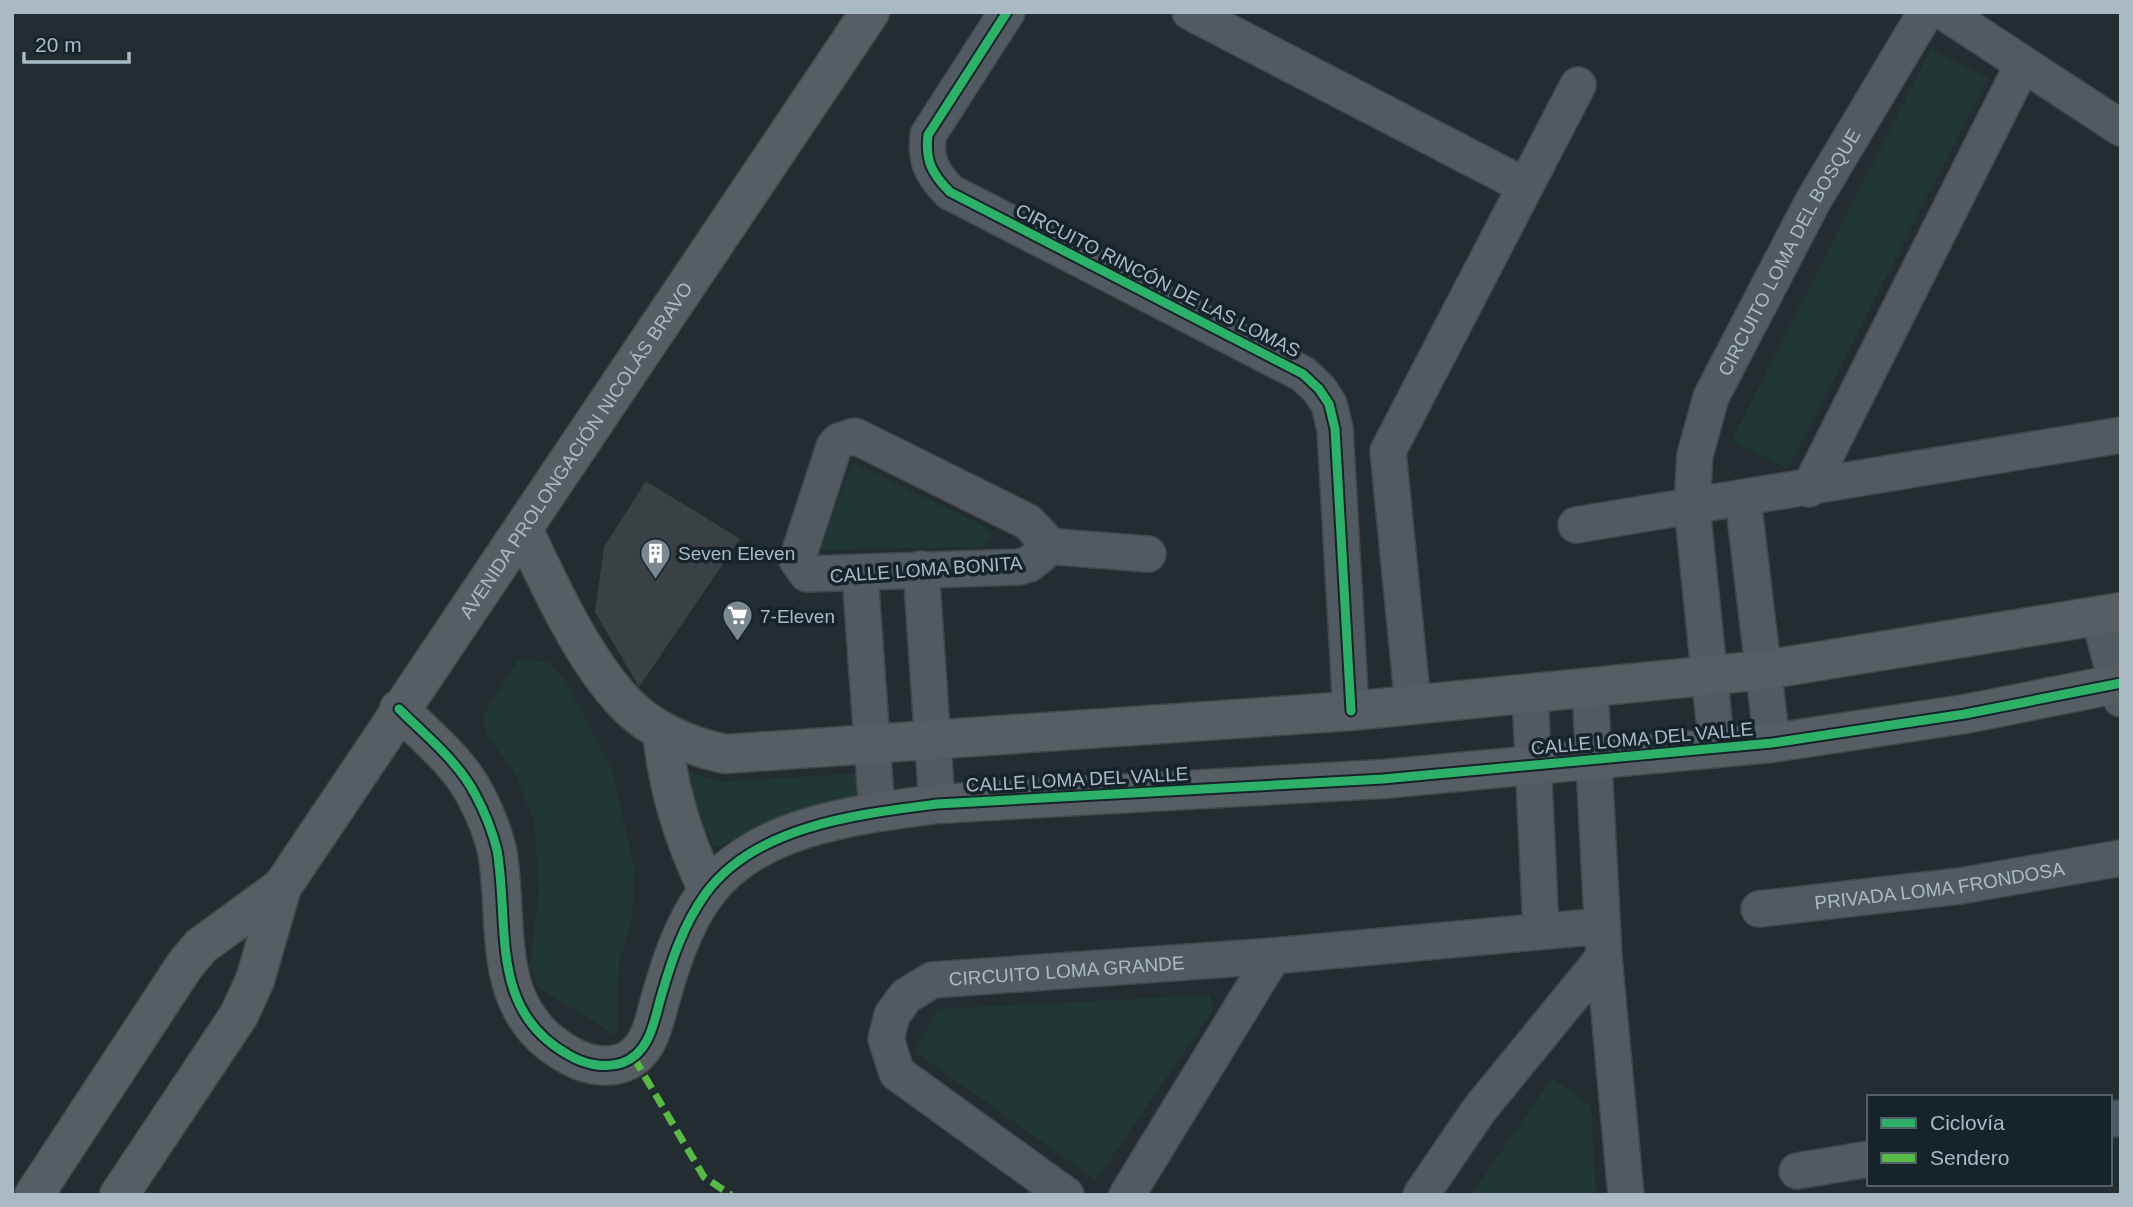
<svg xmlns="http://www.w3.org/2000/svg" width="2133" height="1207" viewBox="0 0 2133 1207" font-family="Arial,sans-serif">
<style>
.green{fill:#203735}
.building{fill:#3a4145}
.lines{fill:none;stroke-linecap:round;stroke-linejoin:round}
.street-casing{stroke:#40474b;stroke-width:38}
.secondary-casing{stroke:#40474b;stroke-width:41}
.street{stroke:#515a60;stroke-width:35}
.secondary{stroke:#565e64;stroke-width:38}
.quiet{stroke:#58b947;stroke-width:7;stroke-dasharray:14 7;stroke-linecap:butt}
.cycleway-casing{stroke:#16232b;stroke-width:13}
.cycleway{stroke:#2db169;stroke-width:9}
.labels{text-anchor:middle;stroke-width:7;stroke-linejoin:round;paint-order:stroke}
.street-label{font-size:19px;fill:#a9bac5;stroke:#16232b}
.poi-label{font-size:19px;fill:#a9bac5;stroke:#16232b;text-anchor:start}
</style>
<rect width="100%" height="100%" fill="#232c30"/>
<path class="green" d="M1931,49L1988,78L1788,469L1732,440Z
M853,463L986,527L991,536L984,547L817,550Z
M519,659L549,662L565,680L611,768L635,869L632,920L619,963L617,1036L537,987L530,965L539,891L534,821L514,772L485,733L484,714Z
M680,768L719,782L862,773L866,794L713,847Z
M1210,995L1213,1010L1096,1180L915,1052L937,1009Z
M1552,1078L1591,1106L1596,1195H1471Z"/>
<path class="building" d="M646,481L740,539L639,687L595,612L604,547Z"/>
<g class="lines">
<defs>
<g id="street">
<path d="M1007,12L928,135C925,161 932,174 950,192L1303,374L1319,389L1329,404L1335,429L1351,711"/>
<path d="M1190,12L1525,186"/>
<path d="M1944,12L2121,128"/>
<path d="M855,436L1028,522L1044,539L1043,553L1029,564L1019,567L807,574L797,560L834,447L839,441Z"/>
<path d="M1809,489L2023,64"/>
<path d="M1743,499L1772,743"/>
<path d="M1576,525L2121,435"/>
<path d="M1045,546L1148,554"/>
<path d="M921,569L937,804"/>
<path d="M860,574L877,812"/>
<path d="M2099,617L2121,699"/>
<path d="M1590,687L1604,957L1626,1195"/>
<path d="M1530,693L1541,930"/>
<path d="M1413,705L1388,451L1578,85"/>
<path id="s1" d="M1717,749L1692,507L1695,455L1711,397L1813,201L1926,12"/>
<path id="s2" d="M1759,909L1960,886L2121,858"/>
<path d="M2110,1119L2121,1118"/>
<path d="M1797,1171L1869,1159"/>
<path id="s3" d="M1066,1195L897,1073L886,1039L892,1015L906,996L932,980L1273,956L1602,926"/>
<path d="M1127,1195L1273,956"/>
<path d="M1421,1195L1479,1110L1604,957"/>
</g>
<g id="secondary">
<path d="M524,531C550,586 583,659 625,703C652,731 688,746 725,754L1351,711L1764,670L2121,612"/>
<path d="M399,709C426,736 459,762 476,796C484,811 493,834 497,850C510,925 488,1009 567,1054C583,1064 604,1069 622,1063C647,1054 653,1028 659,1004C670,965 682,926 706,893C756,825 860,814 937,804L1383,779L1772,743L1965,714L2121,683"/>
<path d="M662,732C668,789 683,838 708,890"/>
<path d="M34,1195L185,965L201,946L282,887"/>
<path id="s4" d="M119,1195L239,1015L255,980L282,887L870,12"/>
</g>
</defs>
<use href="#street" class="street-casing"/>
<use href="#secondary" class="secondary-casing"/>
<use href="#street" class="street"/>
<use href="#secondary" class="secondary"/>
<path class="quiet" d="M634,1058L704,1177L731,1195"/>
<defs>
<path id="cycleway" d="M1007,12L928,135C925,161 932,174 950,192L1303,374L1319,389L1329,404L1335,429L1351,711
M399,709C426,736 459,762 476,796C484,811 493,834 497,850C510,925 488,1009 567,1054C583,1064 604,1069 622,1063C647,1054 653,1028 659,1004C670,965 682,926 706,893C756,825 860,814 937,804L1383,779L1772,743L1965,714L2121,683"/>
</defs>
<use href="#cycleway" class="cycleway-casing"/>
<use href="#cycleway" class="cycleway"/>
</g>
<defs>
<symbol id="building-pin" viewBox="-11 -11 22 30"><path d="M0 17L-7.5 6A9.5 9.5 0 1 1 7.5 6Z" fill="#7a8891" stroke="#16232b"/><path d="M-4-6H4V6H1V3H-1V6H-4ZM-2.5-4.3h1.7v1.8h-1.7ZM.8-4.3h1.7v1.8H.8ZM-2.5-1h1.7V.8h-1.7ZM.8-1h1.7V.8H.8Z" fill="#fff"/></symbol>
<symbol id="supermarket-pin" viewBox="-11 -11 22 30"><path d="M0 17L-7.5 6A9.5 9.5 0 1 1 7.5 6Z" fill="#7a8891" stroke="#16232b"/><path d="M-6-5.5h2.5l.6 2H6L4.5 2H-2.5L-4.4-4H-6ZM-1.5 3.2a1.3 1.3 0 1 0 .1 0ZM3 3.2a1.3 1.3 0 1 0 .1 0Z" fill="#fff"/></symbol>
</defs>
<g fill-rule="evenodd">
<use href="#building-pin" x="638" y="536" width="35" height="47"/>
<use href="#supermarket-pin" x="720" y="598" width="35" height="47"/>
</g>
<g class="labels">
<g class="street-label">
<text dy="7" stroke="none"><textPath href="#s1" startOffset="520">CIRCUITO LOMA DEL BOSQUE</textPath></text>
<text transform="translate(1158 280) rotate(27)" y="7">CIRCUITO RINCÓN DE LAS LOMAS</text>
<text dy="7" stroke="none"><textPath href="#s4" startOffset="878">AVENIDA PROLONGACIÓN NICOLÁS BRAVO</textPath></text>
<text transform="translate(926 569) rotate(-4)" y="7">CALLE LOMA BONITA</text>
<text transform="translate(1642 738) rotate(-5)" y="7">CALLE LOMA DEL VALLE</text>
<text transform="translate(1077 779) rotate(-3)" y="7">CALLE LOMA DEL VALLE</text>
<text dy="7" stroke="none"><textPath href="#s2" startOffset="182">PRIVADA LOMA FRONDOSA</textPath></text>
<text dy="7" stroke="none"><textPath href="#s3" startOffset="458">CIRCUITO LOMA GRANDE</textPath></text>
</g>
<g class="poi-label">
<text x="678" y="560">Seven Eleven</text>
<text x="760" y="623">7-Eleven</text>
</g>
</g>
<rect width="2133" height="1207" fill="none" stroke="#a9bac5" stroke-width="28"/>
<rect x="1867" y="1095" width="245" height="91" fill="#16232b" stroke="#515f69" stroke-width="2"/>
<rect x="1881" y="1118" width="35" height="10" fill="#2db169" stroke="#515f69" stroke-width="2"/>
<text x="1930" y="1130" font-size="21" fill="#a9bac5">Ciclovía</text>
<rect x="1881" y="1153" width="35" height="10" fill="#58b947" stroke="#515f69" stroke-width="2"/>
<text x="1930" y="1165" font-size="21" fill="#a9bac5">Sendero</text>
<path d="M24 52v10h105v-10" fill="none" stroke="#a9bac5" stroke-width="3.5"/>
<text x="35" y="52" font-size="21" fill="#a9bac5" stroke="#16232b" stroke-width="5" paint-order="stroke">20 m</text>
</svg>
